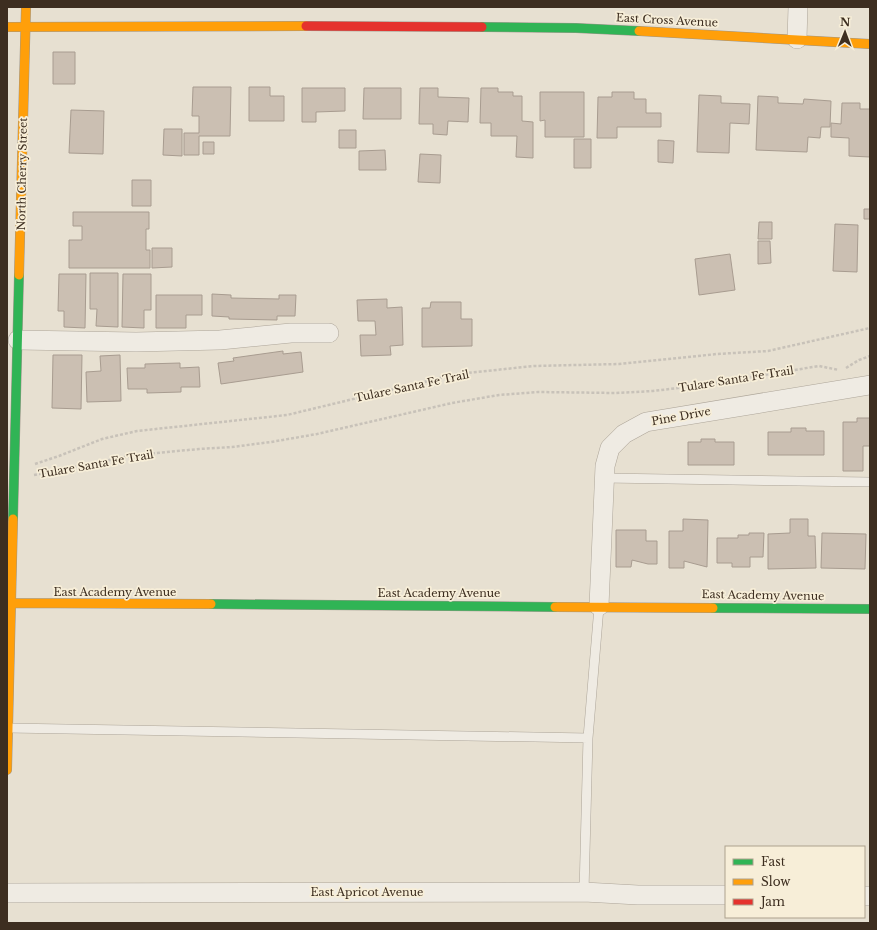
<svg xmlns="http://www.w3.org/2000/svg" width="877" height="930" viewBox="0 0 877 930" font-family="'Libre Baskerville',serif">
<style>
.building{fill:#cbbfb2;stroke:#a89c90}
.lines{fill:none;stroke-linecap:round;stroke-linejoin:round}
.lane-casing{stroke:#ada599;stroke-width:10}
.street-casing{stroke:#ada599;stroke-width:20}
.fast-casing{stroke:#9c958a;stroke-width:10}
.slow-casing{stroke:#9c958a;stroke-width:10}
.jam-casing{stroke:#9c958a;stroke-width:10}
.path{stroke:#c8c2b9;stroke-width:2.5;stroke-dasharray:3 2;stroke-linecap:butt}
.lane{stroke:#efebe3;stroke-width:9}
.street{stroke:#efebe3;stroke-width:19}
.fast{stroke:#30b455;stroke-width:9}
.slow{stroke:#ff9f0a;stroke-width:9}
.jam{stroke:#e5322d;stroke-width:9}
.labels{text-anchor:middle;stroke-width:3.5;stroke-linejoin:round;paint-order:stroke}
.street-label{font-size:11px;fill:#3d2e20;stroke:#f7eed8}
</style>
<rect width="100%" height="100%" fill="#e7e0d1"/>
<path class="building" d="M53,52H75V84H53Z
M193,87H231L230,136H199V155H184V133H199V116H192Z
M249,87H270V96H284V121H249Z
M302,88H345V111L316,112V122H302Z
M364,88H401V119H363Z
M420,88H438V97L469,98L468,122L448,121L447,135L433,134V124H419Z
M481,88H498V92H513V96H522V121L533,122V158L516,157L517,136H491V123H480Z
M540,92H584V137H545V120L540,121Z
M612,92H634V99H646V113H661V127H617V138H597L598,97H612Z
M699,95L721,96V103L750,104L749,124L730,123L729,153L697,152Z
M758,96L778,97V103L803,104L804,99L831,101L830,127H821L820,138L808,137L807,152L756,150Z
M842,103H860V109H870V157L849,156V138L831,137V123L841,124Z
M71,110L104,111L103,154L69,153Z
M164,129H182V156L163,155Z
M339,130H356V148H339Z
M574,139H591V168H574Z
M658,140L674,141L673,163L658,162Z
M203,142H214V154H203Z
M385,150L386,170H359V151Z
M420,154L441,155L440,183L418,182Z
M132,180H151V206H132Z
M864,209H870V219H864Z
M73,212H149V229H146V250H150V268H69V240H82V226H73Z
M759,222H772V239H758Z
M835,224L858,225L857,272L833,271Z
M758,241H770L771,263L758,264Z
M152,248H172V267L152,268Z
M730,254L735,290L699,295L695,259Z
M90,273H118V327L96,326L97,309H90Z
M59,274H86L85,328L64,327V311H58Z
M123,274H151V310H144V328L122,327Z
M212,294L231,295V298L279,299V295H296L295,316H277V320L229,319V317L212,316Z
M156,295H202V315H186V328H156Z
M387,299V308L402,307L403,345L390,346L391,355L361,356L360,335H376L375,321H358L357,300Z
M431,302H461V319H472V346L422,347V308H430Z
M283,351V354L301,352L303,372L221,384L218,363L234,361L233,358Z
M53,355H82L81,409L52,408Z
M120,355L121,401L87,402L86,372L101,371L100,356Z
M180,363V368L199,367L200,387H181V392L147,393V389H128L127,368H145V364Z
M857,418H870V446H863V471H843V422H857Z
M791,428H806V431H824V455H768V432H791Z
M701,439H715V442H734V465H688V442H701Z
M683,519L708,520L707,567L684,561V568H669V531H683Z
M790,519H808V536H815L816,568L768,569V534L790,533Z
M616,530H646V541H657V564H648L632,560L631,567H616Z
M749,533H764L763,557H750V567H732V563H717V538H738V535H749Z
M822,533L866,534L865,569L821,568Z"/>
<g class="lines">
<defs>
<path id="lane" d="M604,478L870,482
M8,728L588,738
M584,892L588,738L599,607"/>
<path id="street" d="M797,39L798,7
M18,340L136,342L220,340L291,333H329
M599,606L605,466L610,448L624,434L646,422L870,385
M7,893L584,892L638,895H726
M864,896H870"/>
<path id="fast" d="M482,27L576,28L639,31
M13,519L19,275
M211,604L555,607
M713,608L870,609"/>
<path id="slow" d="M7,27L306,26
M639,31L870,44
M19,275L26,7
M7,603L211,604
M555,607L713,608
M7,770L13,519"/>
<path id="jam" d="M306,26L482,27"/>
</defs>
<use href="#lane" class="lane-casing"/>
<use href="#street" class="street-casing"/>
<use href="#fast" class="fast-casing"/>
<use href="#slow" class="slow-casing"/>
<use href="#jam" class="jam-casing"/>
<path class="path" d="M846,368L859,360L870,356
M35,464L59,456L102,439L137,431L287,415L457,374L534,366L619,364L717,354L768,351L870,328
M34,475L135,455L199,449L232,447L271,442L317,434L452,403L499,395L538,392L616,393L653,391L703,385L819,366L839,370"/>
<use href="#lane" class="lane"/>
<use href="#street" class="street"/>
<use href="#fast" class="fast"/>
<use href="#slow" class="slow"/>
<use href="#jam" class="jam"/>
</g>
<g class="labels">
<g class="street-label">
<text transform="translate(667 20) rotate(3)" y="4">East Cross Avenue</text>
<text transform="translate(22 174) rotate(-89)" y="4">North Cherry Street</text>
<text transform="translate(736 379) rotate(-9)" y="4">Tulare Santa Fe Trail</text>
<text transform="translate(412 386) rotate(-12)" y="4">Tulare Santa Fe Trail</text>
<text transform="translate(681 416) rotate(-10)" y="4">Pine Drive</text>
<text transform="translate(96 464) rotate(-10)" y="4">Tulare Santa Fe Trail</text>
<text x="115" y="596">East Academy Avenue</text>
<text x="439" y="597">East Academy Avenue</text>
<text transform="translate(763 595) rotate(1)" y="4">East Academy Avenue</text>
<text x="367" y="896">East Apricot Avenue</text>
</g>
</g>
<rect width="877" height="930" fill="none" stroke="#3d2e20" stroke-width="16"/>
<rect x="725" y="846" width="140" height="72" fill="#f7eed8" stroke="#ada18e"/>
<rect x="733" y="859" width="20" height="6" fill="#30b455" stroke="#ada18e"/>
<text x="761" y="866" font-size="12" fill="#3d2e20">Fast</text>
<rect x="733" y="879" width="20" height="6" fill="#ff9f0a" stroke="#ada18e"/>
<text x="761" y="886" font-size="12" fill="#3d2e20">Slow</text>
<rect x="733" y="899" width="20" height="6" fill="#e5322d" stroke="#ada18e"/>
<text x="761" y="906" font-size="12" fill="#3d2e20">Jam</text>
<g transform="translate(845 32) rotate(1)" stroke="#f7eed8" stroke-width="3" paint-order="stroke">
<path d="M0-3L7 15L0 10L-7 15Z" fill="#3d2e20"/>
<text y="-6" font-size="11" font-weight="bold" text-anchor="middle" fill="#3d2e20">N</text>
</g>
</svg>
